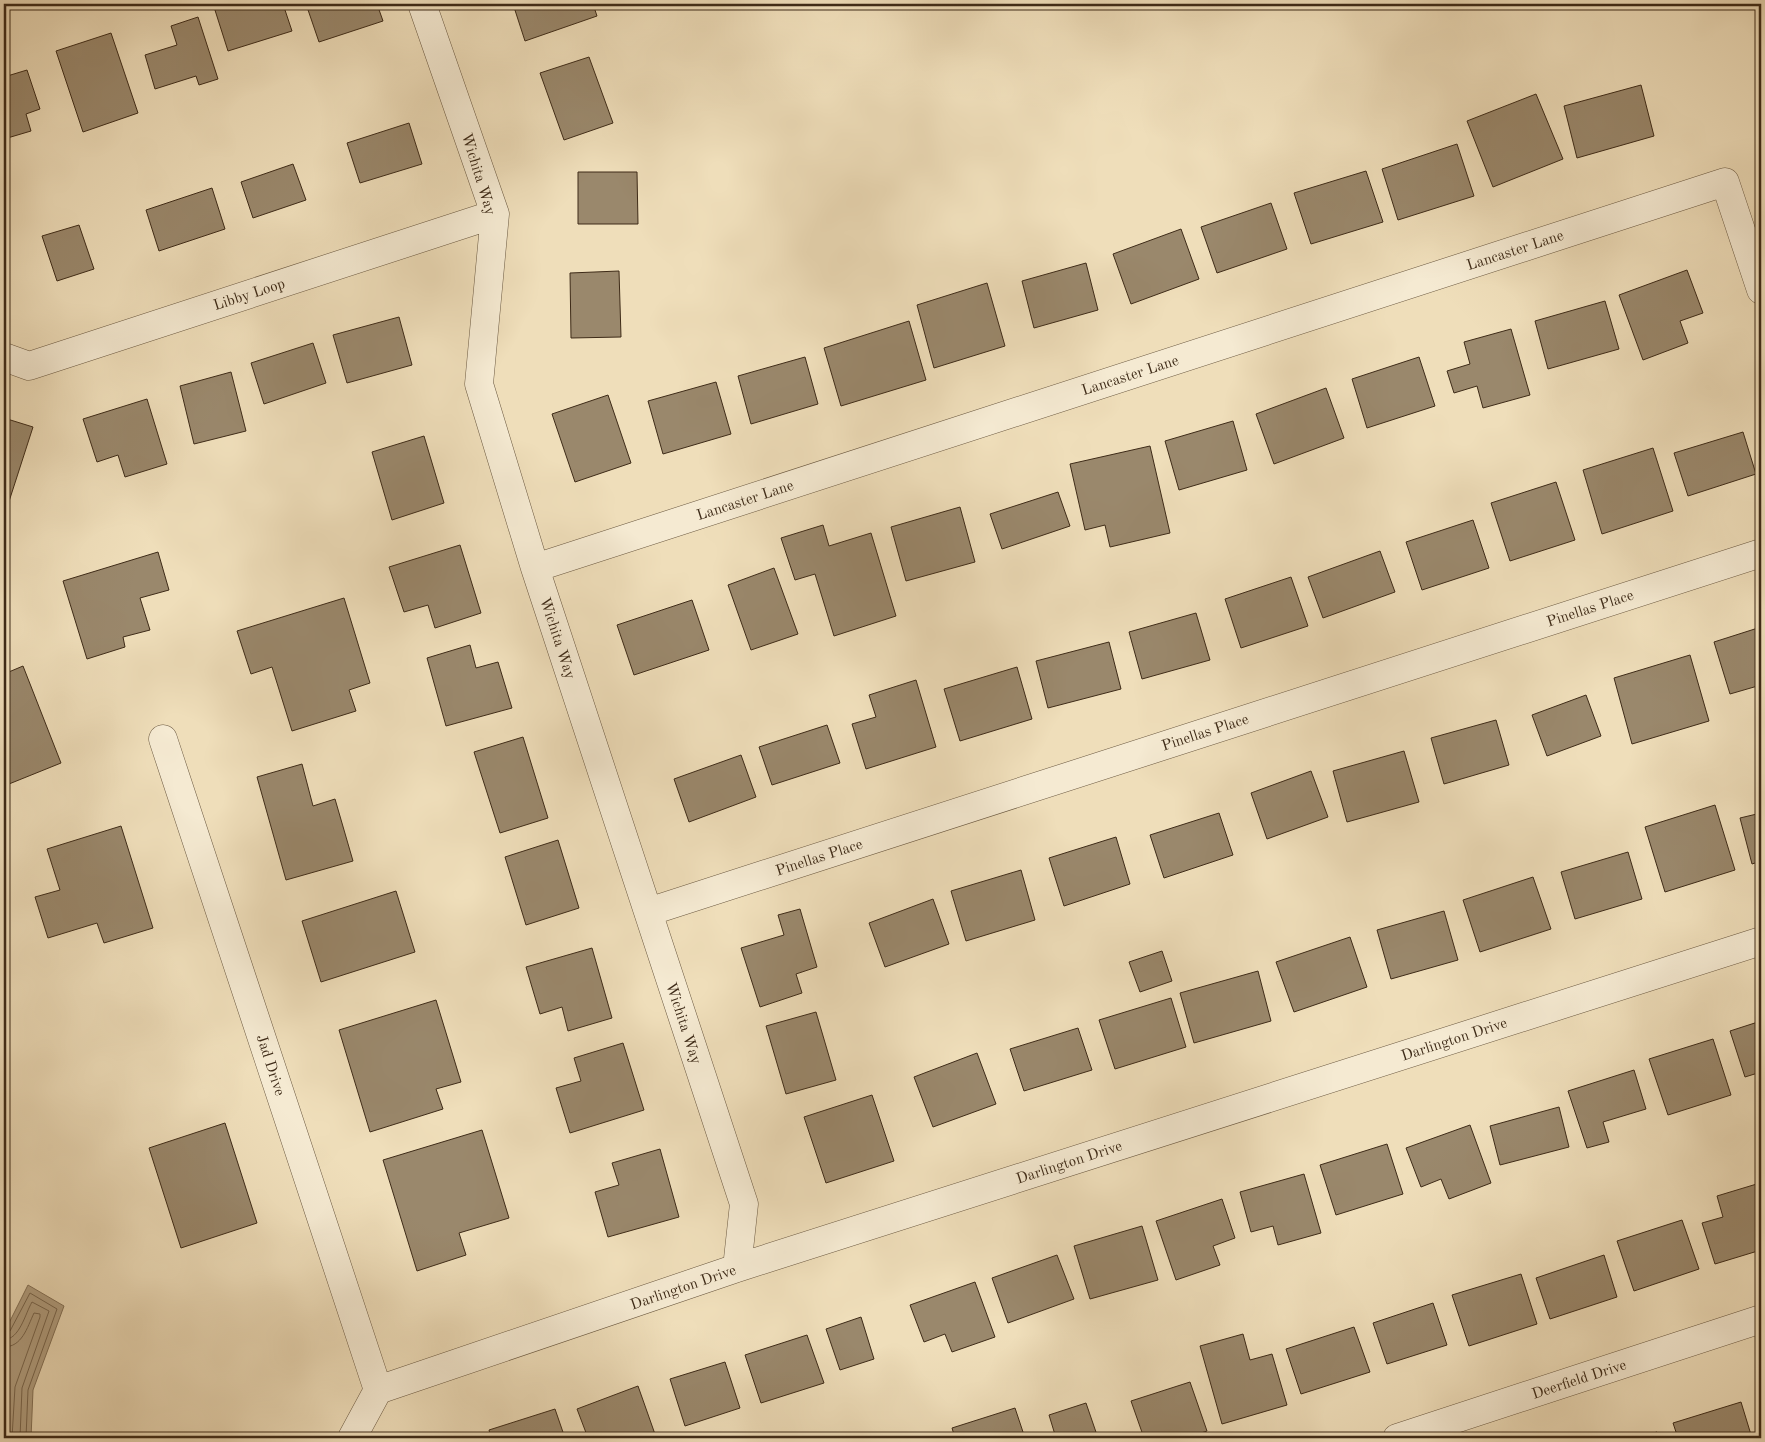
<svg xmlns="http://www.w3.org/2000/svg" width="1765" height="1442" viewBox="0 0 1765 1442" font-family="'Old Standard TT',serif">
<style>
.water{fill:#b3a183;stroke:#847258}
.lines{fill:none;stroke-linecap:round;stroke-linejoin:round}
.shore{stroke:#78664e;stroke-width:1}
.building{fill:#9a886c;stroke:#3e2b18}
.minor-casing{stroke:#6a5840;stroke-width:29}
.minor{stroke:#f5ead2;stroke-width:28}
.labels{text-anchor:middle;stroke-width:4.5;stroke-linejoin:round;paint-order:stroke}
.street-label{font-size:15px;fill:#3e2b18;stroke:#f5ead2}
</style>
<rect width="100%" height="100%" fill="#efdeba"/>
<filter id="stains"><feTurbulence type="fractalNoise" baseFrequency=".004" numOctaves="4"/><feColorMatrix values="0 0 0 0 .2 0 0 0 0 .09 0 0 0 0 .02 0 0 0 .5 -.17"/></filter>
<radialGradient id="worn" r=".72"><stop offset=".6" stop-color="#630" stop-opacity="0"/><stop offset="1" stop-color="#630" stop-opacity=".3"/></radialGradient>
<path class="water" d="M28,1285L64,1306L33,1390L31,1438H4V1333Z"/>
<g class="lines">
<path class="shore" d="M4,1334L10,1331L30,1293L57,1309L28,1390L26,1438
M4,1340C20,1339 25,1314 32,1302L49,1311L22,1388L20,1438
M4,1347C22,1347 27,1328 34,1313L40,1314V1317L15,1387L12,1438"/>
</g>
<path class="building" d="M224,4H283L292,31L228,51L214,7Z
M306,4H377L383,21L319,42Z
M513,4H593L597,16L525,41Z
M198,17L218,79L199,85L196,76L155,89L145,55L177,45L171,26Z
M111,33L138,113L83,132L56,51Z
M589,57L613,123L564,140L540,73Z
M27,70L40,109L26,114L31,131L4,139V77Z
M1641,85L1654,136L1577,158L1564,106Z
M1536,94L1563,159L1493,187L1467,121Z
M409,123L422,164L360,183L347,143Z
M1457,144L1474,196L1398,220L1382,169Z
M293,164L306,200L253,218L241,182Z
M1366,171L1383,222L1311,244L1294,193Z
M578,172H637L638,224H578Z
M212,188L225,229L159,251L146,210Z
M1271,203L1287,249L1217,273L1201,227Z
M79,225L94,269L57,281L42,236Z
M1181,229L1199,279L1131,304L1113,254Z
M1086,263L1098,310L1034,328L1022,281Z
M1687,270L1703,313L1680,321L1688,343L1643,360L1619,295Z
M619,271L621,337L571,338L570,273Z
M987,283L1005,346L934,368L917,305Z
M1605,301L1619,349L1548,369L1535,321Z
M399,317L412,365L347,383L333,335Z
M909,321L926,380L841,406L824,348Z
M1511,329L1530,395L1483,408L1477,386L1454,393L1447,371L1470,364L1464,342Z
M313,343L326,383L264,404L251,363Z
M805,357L818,404L751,424L738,376Z
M1419,357L1435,406L1367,428L1352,379Z
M231,372L246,431L194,444L180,386Z
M716,382L731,434L663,454L648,401Z
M1326,388L1344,438L1274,464L1256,414Z
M608,395L631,463L575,482L552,414Z
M147,399L167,464L125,477L118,455L97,462L83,419Z
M4,418L33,427L4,517Z
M1233,421L1247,470L1179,490L1165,441Z
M1743,432L1756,474L1688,496L1674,453Z
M424,436L444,503L392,520L372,452Z
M1150,446L1170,533L1110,547L1105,525L1085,530L1070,464Z
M1653,448L1673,511L1602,534L1583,470Z
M1556,482L1575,540L1510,561L1491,503Z
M1058,492L1070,526L1002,549L990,514Z
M960,507L975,562L906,581L891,527Z
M1473,520L1489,568L1422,590L1406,542Z
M823,525L829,546L871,533L896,616L834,636L815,574L795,580L781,538Z
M460,545L481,613L435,628L428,605L404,612L389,567Z
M1380,551L1395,592L1323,618L1308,577Z
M158,552L169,590L140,598L150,630L123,637L125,647L87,659L63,581Z
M774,568L798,634L751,650L728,585Z
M1291,577L1308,626L1241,648L1225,599Z
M344,598L370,683L349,690L356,711L292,731L272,667L251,674L237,631Z
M692,600L709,650L634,675L617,625Z
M1196,613L1210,660L1142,679L1129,632Z
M1761,627V685L1730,694L1714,642Z
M1109,642L1121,689L1048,708L1036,661Z
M470,645L476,668L498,662L512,708L446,726L427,658Z
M1690,655L1709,721L1632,744L1614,678Z
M23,666L61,763L4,786V674Z
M1017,667L1032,719L960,741L944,689Z
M916,680L936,747L866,769L852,724L876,717L869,695Z
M1586,695L1601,736L1547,756L1532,715Z
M1496,720L1509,765L1444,784L1431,738Z
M827,725L840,763L772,785L759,747Z
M523,737L548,818L500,833L474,752Z
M1404,751L1419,802L1347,822L1333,771Z
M741,755L756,797L689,822L674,779Z
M302,764L313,806L335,799L353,861L286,880L257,777Z
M1311,771L1328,817L1267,839L1251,793Z
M1715,805L1735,870L1665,892L1645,827Z
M1219,813L1233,855L1164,878L1150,835Z
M1761,813V861L1752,864L1740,818Z
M121,826L153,928L104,943L97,923L48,938L35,897L60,890L47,849Z
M1116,837L1130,884L1064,906L1049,858Z
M558,840L579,908L526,925L505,857Z
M1628,852L1642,899L1575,919L1561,872Z
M1021,870L1035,920L966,941L951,891Z
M1533,877L1551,929L1480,952L1463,900Z
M396,891L415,952L321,982L302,921Z
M933,899L949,944L885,967L869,923Z
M800,909L817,967L796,974L802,993L760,1007L741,948L784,935L778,915Z
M1444,911L1458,960L1391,979L1377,930Z
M1350,937L1367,987L1294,1012L1276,962Z
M592,948L612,1018L568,1031L562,1007L540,1014L526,967Z
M1162,951L1172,981L1140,992L1129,962Z
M1258,971L1271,1021L1194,1043L1180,993Z
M1171,998L1186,1047L1115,1069L1099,1020Z
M436,1000L461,1082L436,1089L443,1109L370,1132L339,1030Z
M816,1012L836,1080L786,1094L766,1026Z
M1761,1021V1072L1745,1077L1730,1031Z
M1078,1028L1092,1070L1024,1091L1010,1049Z
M1713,1039L1731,1095L1668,1115L1649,1059Z
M623,1043L644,1110L570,1133L556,1088L581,1081L574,1058Z
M977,1053L996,1104L933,1127L914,1077Z
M1634,1070L1646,1109L1603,1122L1609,1142L1587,1148L1568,1091Z
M872,1095L894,1161L826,1183L804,1117Z
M1559,1107L1569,1147L1500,1165L1490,1126Z
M225,1123L257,1223L181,1248L149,1148Z
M1470,1125L1491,1183L1449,1199L1441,1179L1421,1187L1406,1148Z
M482,1130L509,1218L459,1233L466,1255L417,1271L383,1160Z
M1387,1144L1403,1194L1336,1215L1320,1165Z
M660,1149L679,1217L608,1237L595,1192L619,1185L612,1163Z
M1304,1174L1321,1233L1278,1245L1273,1226L1251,1232L1240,1192Z
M1760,1183L1761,1188V1250L1715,1264L1702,1223L1723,1217L1717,1196Z
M1222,1199L1235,1238L1213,1246L1220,1265L1176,1280L1156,1221Z
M1682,1220L1699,1269L1634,1291L1617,1241Z
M1142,1226L1158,1280L1090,1299L1074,1246Z
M1057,1255L1074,1299L1008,1323L992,1278Z
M1604,1255L1617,1297L1550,1319L1536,1278Z
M1521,1274L1537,1324L1469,1346L1452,1295Z
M975,1282L995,1337L952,1352L945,1334L924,1342L910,1305Z
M1433,1303L1447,1345L1387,1364L1373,1323Z
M861,1317L874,1359L840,1370L826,1329Z
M1354,1327L1370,1372L1301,1394L1286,1349Z
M1243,1334L1250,1360L1272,1354L1287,1405L1222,1424L1200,1346Z
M807,1335L824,1383L761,1403L745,1355Z
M725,1362L740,1408L685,1426L670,1379Z
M1190,1382L1207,1431L1186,1438H1144L1131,1401Z
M638,1386L656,1437L653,1438H588L577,1409Z
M1741,1402L1752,1438H1678L1673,1423Z
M1086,1403L1098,1438H1056L1049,1415Z
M1015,1408L1025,1438H955L952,1428Z
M555,1409L565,1438H491L489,1430Z
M1657,1432L1659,1438H1635Z"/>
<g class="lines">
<defs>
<path id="minor" d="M422,4L495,214L479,384L535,568L744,1204L737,1268
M4,357L29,366L495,214
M535,568L1725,182L1761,290
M163,739L378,1390
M648,912L1761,553
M378,1390L737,1268L1761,941
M352,1438L378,1390
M1397,1438L1761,1319"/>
</defs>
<use href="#minor" class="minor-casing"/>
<use href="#minor" class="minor"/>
</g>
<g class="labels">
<g class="street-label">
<text transform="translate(479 174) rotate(73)" y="5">Wichita Way</text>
<text transform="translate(1515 250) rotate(-18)" y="5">Lancaster Lane</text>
<text transform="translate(249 294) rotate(-18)" y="5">Libby Loop</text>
<text transform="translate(1130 375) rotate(-18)" y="5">Lancaster Lane</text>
<text transform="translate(745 500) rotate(-18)" y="5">Lancaster Lane</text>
<text transform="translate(1590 608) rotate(-18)" y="5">Pinellas Place</text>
<text transform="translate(558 638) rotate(72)" y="5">Wichita Way</text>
<text transform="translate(1205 732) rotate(-18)" y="5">Pinellas Place</text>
<text transform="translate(819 857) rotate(-18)" y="5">Pinellas Place</text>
<text transform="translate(684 1023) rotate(72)" y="5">Wichita Way</text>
<text transform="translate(1454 1039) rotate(-18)" y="5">Darlington Drive</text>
<text transform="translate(271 1065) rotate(72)" y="5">Jad Drive</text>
<text transform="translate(1069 1162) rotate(-18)" y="5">Darlington Drive</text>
<text transform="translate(683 1287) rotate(-19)" y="5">Darlington Drive</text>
<text transform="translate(1579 1379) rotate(-18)" y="5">Deerfield Drive</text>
</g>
</g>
<rect width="1765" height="1442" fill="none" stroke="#efdeba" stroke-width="20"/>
<rect x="5" y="5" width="1755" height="1432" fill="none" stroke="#3e2b18" stroke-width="2.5"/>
<rect x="10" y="10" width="1745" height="1422" fill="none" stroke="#3e2b18"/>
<rect width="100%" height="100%" filter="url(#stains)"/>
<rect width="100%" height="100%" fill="url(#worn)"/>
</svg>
